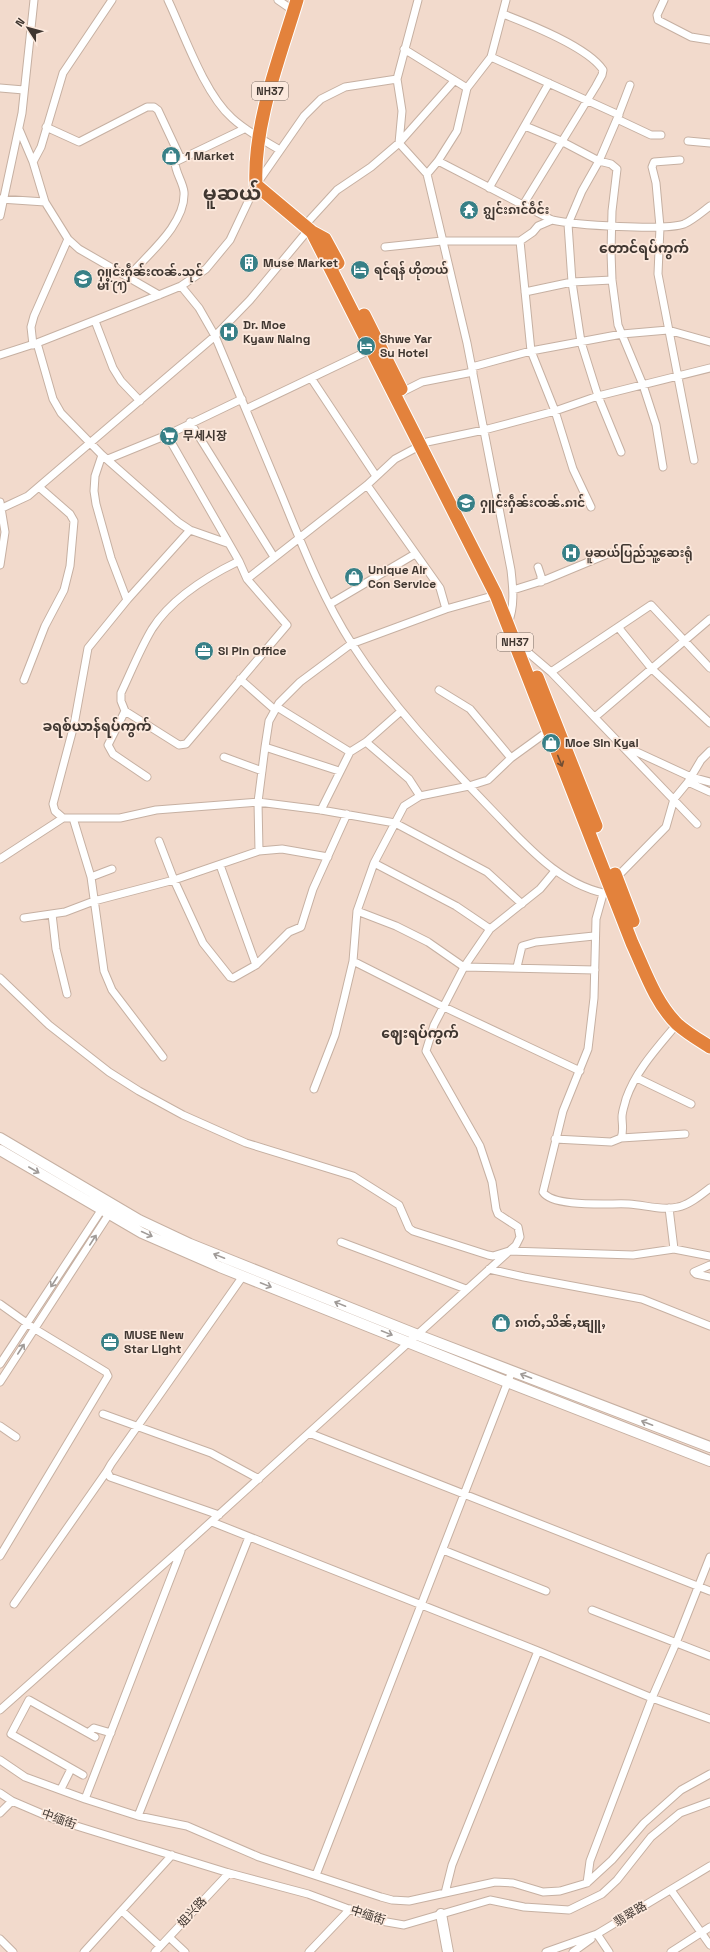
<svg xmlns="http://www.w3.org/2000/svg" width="710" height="1952" viewBox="0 0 710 1952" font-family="'Space Grotesk','Noto Sans SC','Noto Sans KR','Noto Sans Myanmar',sans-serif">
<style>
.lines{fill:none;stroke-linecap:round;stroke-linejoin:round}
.street-casing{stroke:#c6b0a2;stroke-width:9}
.secondary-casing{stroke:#c6b0a2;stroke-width:12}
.highway-casing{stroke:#fff;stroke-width:15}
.street{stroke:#fff;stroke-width:7}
.secondary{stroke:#fff;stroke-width:10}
.highway{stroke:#e3823c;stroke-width:13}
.oneway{stroke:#714e34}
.oneway2{stroke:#a09b98}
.labels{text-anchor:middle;stroke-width:3.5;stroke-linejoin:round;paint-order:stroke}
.shield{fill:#fce9dd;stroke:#786c65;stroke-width:1}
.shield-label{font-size:11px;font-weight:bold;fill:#403731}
.poi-label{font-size:12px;font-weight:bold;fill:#403731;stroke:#fce9dd;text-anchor:start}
.street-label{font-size:12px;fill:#403731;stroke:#fce9dd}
.quarter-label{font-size:14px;font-weight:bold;fill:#403731;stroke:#fce9dd}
.town-label{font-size:20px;font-weight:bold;fill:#403731;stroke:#fce9dd}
</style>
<rect width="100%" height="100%" fill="#f2dacc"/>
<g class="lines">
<defs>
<path id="street" d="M168,0C184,34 204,93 232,118C246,131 263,140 280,150
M278,0L294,11
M418,0L397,79L402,111L399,143L427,174L467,343L511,570C513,588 515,606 508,623
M664,0L657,15L658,20L691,37L710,40
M503,14C529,24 588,47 603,70L602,75L596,86L523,205
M404,49L467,88
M491,57L619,115
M0,88L24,90
M617,119L651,135H661
M525,126L561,141L599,161L611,164L617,169L612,211L611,252L612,280L618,325L643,385L656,425L663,467
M46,127L79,142L147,107H154L158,110L181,159
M19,129L33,162L45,202L68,239L34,316L31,327L33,345
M688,141L710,143
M680,160L654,162L652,167L656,183L660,227L658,274L694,460
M438,161L552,220C574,225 665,231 684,224C693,220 702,212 710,206
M33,162L41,147L63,73L112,0
M427,174L438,161L457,131L467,88L491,57L506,0
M489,188L549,83
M0,199L45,202
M0,216L22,113L34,0
M305,225L337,190L371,167L399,143L454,81
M68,239L79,249L159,295
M520,241L531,351L555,411L573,469L591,507
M385,247L442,241H520L533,232L538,226L552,220
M128,277C148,254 186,224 184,192C183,182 175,172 175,162L244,129
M181,286L199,308L215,336C237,389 260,443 282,496C302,545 323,599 352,644C391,705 441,757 491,809C526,845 561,888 614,895
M525,292L572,282L612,280
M95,321L113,368L121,381L140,401
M37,343L53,399L61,413L102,455L178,522L190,530L227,543
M0,355L37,343L159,295L181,286L206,269L230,240L256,185L304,116L321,99L345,87L397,79
M472,367L531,351L622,334L668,330L710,342
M311,378L376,476
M402,392L422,382L473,372
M246,409L374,348
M190,422L274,557
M167,435L239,561L247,579L287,625L186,744L179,745L125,711L121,701V693C131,672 140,649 152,629C171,599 208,576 239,561
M621,452L598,396L581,342L572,282L568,224L582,191L599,161L617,119L630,85
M102,455L95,476L94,491L96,504L111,558L127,600
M108,459L167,435L242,399
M367,485L440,588L446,609
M0,502L5,532L0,565
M0,509L28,496L215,336L250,300L309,229
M538,567L541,576V582
M247,579L367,485L395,459L427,442L484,430L555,411L598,396L710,368
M513,590L545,580L610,553
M330,604L415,554
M618,627L652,669L710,723
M517,643L551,672L697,824
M551,672L651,605L710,668
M240,679L275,710
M24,680L45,626L64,590L70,566L74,521L70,514L39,487
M439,690L470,709L511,758
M277,707L350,752
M125,711L108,745L113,754L147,777
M595,717L710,619
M366,742L409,779L420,796
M265,747L339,771
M626,747L691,777L710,782
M224,757L262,771
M688,782L710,792
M321,810L350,752L366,742L400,712
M63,818L55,811L53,804L74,725L88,648L127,600L190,530
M73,818L91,877
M159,841L174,880L203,943L230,977L233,978L256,965L289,932L301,927L313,889L347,814
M259,851L258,802L265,747L269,721L279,703L300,682L351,644L446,609L496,595
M0,859L63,818H120L156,810L258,802L321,810L395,823L487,872L522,904
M374,863L456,906L490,929
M220,865L256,965
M112,869L91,877L104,971L112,990L163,1057
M616,878L666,827L674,799L688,782L701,760L710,751
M603,894L596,919L594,998L588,1049L563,1111L543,1192C553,1208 611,1203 629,1204C645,1205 663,1211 678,1207C689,1205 701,1195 710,1188
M357,911L396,926L428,942L464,967L595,970
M52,914L56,949L67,994
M24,918L65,912L94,901L174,880L259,851L282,849L328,857
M353,961L444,1007L580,1071
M517,967L522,946L536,942L594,936
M0,978L49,1025L109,1072L139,1091L183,1115L246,1143L353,1176L399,1205L409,1228L413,1231L488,1255L493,1256L509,1251L633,1255L674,1249L710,1256
M637,1078L691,1104
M314,1089L335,1035L344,999L353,961L357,911L374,863L404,806L420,796L469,786L488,780L511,758L551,729
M621,1138L685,1134
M555,1139L611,1142L621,1138C624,1131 622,1124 622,1117C622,1111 625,1104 626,1099C636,1070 658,1047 677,1024
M669,1208L674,1249
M341,1242L466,1289
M710,1265L694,1272L696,1274L710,1277
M489,1269L524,1277L642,1299L710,1326
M0,1304L35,1329L106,1372L108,1376L0,1556
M0,1364L104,1206
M0,1382L111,1211
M103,1414L211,1453L259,1479
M0,1426L16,1437
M309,1433L710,1591
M219,1515L110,1477L107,1471L111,1464L243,1276
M212,1522L538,1651L652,1698L710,1719
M443,1550L546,1591
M14,1604L107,1471
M592,1610L710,1656
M0,1710L181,1549L516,1245L520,1237L518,1227L498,1214L496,1209L492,1182L480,1146L426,1051L434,1025L464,967L490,929L540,889L555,871
M88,1733L94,1728L111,1733
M0,1760L25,1777L85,1799L138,1816L187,1826L259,1857L381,1897L392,1900L409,1901L495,1882L513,1883L543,1892L560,1891L587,1883L612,1860L644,1823L681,1790L710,1774
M83,1775L11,1734L29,1700L95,1737
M61,1789L71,1769
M0,1793L12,1801L54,1819L229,1873L308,1894L381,1921L404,1925L490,1900L524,1907L569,1910L602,1894L617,1880L651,1837L680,1813L710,1802
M85,1799L181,1551
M0,1813L12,1801
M138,1816L249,1537
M316,1875L512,1371
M587,1883L590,1861L652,1698L676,1643L710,1557
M671,1890L710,1945
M445,1893L452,1865L538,1651
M122,1911L160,1946
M597,1934L609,1952
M169,1937L185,1952
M0,1939L13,1952
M84,1952L172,1855
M155,1952L229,1873
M309,1952L350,1909
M546,1952L597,1934L710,1866
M573,1952L591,1939
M671,1952L710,1927"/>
<path id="secondary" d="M0,1138L139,1220L190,1244L418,1335L710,1447
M0,1150L142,1233L220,1267L507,1382L710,1461
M441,1914L448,1952"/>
<path id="highway" d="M297,0C280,57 253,124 256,185L312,232L496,595L632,943C645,971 655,1002 677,1024C687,1033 699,1040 710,1047
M312,232L325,239L338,263
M364,315L401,389
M537,677L596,826
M615,874L633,921"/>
</defs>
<use href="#street" class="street-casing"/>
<use href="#secondary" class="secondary-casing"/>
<use href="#highway" class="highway-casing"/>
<use href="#street" class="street"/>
<use href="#secondary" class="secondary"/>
<use href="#highway" class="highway"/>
</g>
<defs><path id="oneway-shaft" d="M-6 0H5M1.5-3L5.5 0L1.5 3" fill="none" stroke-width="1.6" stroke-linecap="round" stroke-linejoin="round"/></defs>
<use class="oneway" href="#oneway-shaft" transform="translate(560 761) rotate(68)"/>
<g class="oneway2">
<use href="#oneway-shaft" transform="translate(34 1170) rotate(30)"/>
<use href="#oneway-shaft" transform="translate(147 1234) rotate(25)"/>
<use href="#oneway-shaft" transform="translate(93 1240) rotate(-57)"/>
<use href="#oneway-shaft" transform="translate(219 1256) rotate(-158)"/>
<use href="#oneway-shaft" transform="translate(54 1282) rotate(123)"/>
<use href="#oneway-shaft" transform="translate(266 1285) rotate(22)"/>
<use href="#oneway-shaft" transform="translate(340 1304) rotate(-158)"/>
<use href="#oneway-shaft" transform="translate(387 1333) rotate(22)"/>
<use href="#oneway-shaft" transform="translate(21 1349) rotate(-57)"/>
<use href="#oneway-shaft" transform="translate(526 1376) rotate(-159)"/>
<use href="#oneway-shaft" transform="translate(647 1423) rotate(-159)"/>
</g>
<defs>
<symbol id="shop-disc" viewBox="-11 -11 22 22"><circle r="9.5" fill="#388087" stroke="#fce9dd"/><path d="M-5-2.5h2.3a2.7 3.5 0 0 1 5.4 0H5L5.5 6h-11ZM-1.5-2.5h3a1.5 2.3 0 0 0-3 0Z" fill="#fff"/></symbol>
<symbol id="temple-disc" viewBox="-11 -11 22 22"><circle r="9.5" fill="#388087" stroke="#fce9dd"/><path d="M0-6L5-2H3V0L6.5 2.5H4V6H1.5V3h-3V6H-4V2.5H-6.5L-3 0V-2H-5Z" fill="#fff"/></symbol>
<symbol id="building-disc" viewBox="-11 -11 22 22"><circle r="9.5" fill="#388087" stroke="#fce9dd"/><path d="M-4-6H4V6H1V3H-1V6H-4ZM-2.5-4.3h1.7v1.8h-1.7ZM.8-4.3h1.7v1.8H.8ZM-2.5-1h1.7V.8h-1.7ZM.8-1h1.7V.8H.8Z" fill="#fff"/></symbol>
<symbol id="hotel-disc" viewBox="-11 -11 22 22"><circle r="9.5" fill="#388087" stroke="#fce9dd"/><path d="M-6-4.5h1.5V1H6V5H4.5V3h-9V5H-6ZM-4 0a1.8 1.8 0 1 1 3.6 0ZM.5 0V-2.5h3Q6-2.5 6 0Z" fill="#fff"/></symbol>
<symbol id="school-disc" viewBox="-11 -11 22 22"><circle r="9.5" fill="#388087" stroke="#fce9dd"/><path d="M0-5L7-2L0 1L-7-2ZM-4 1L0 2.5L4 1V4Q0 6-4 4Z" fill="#fff"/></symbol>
<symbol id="hospital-disc" viewBox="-11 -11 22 22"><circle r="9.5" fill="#388087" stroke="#fce9dd"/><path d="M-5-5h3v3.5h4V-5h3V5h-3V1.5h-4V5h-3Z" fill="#fff"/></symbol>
<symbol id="supermarket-disc" viewBox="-11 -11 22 22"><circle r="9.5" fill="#388087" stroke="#fce9dd"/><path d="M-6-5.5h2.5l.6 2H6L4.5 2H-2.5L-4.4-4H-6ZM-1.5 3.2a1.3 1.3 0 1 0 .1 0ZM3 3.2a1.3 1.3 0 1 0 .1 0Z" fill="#fff"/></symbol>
<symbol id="office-disc" viewBox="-11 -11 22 22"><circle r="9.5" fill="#388087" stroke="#fce9dd"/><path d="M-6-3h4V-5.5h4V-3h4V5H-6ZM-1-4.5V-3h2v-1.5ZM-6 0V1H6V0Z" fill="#fff"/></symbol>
</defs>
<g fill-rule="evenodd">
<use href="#shop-disc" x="160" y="145" width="22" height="22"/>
<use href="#temple-disc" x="458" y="199" width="22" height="22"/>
<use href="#building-disc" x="238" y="252" width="22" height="22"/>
<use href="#hotel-disc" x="349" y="259" width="22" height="22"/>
<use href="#school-disc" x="72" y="268" width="22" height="22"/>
<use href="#hospital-disc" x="218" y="321" width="22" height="22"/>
<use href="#hotel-disc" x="355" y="335" width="22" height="22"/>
<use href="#supermarket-disc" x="158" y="425" width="22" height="22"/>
<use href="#school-disc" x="455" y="492" width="22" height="22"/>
<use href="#hospital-disc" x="560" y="542" width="22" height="22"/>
<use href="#shop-disc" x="343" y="566" width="22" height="22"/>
<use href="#office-disc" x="193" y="640" width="22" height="22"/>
<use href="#shop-disc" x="540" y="732" width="22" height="22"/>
<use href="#shop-disc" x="490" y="1312" width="22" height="22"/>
<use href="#office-disc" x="99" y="1331" width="22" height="22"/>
</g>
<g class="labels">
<g class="shield">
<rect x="252" y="82" width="36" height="18" rx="3"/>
<rect x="497" y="633" width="36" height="18" rx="3"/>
</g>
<g class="shield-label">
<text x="270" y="95">NH37</text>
<text x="515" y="646">NH37</text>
</g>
<g class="poi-label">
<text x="185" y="160">1 Market</text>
<text x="483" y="214">ၵျွင်းၵၢင်ဝဵင်း</text>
<text x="263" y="267">Muse Market</text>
<text x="374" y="274">ရင်ရန် ဟိုတယ်</text>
<text x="97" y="276">ႁူင်းႁဵၼ်းၸၼ်ႉသုင်<tspan x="97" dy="14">မၢႆ (1)</tspan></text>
<text x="243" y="329">Dr. Moe<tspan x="243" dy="14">Kyaw Naing</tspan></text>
<text x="380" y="343">Shwe Yar<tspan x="380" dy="14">Su Hotel</tspan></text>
<text x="183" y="440">무세시장</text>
<text x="480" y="507">ႁူင်းႁဵၼ်းၸၼ်ႉၵၢင်</text>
<text x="585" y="557">မူဆယ်ပြည်သူ့ဆေးရုံ</text>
<text x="368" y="574">Unique Air<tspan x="368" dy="14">Con Service</tspan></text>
<text x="218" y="655">Si Pin Office</text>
<text x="565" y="747">Moe Sin Kyal</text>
<text x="515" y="1327">ၵၢတ်ႇသိၼ်ႇၽျူႇ</text>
<text x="124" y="1339">MUSE New<tspan x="124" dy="14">Star Light</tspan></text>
</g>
<g class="street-label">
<text transform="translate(59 1819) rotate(20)" y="4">中缅街</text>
<text transform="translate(192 1912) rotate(-47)" y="4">姐兴路</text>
<text transform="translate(630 1914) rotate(-31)" y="4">翡翠路</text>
<text transform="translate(368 1915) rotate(18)" y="4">中缅街</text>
</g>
<g class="quarter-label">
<text x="644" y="253">တောင်ရပ်ကွက်</text>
<text x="97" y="731">ခရစ်ယာန်ရပ်ကွက်</text>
<text x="420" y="1038">ဈေးရပ်ကွက်</text>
</g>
<g class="town-label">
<text x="232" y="200">မူဆယ်</text>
</g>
</g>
<g transform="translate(28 28) rotate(306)" stroke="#fce9dd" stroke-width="3" paint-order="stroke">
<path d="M0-3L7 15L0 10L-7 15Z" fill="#403731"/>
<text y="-6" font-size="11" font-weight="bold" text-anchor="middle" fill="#403731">N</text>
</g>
</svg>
